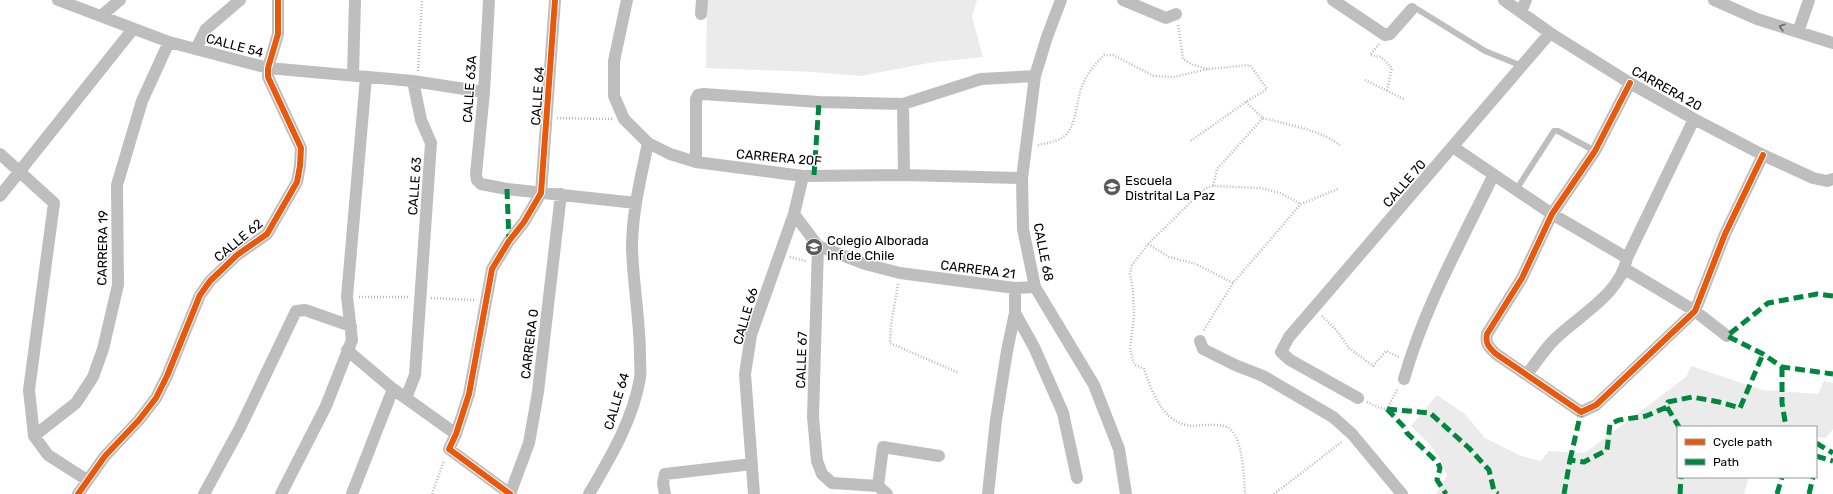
<svg xmlns="http://www.w3.org/2000/svg" width="1833" height="494" viewBox="0 0 1833 494" font-family="Rubik,sans-serif">
<style>
.green{fill:#ebebeb}
.lines{fill:none;stroke-linecap:round;stroke-linejoin:round}
.path{stroke:#b9b9b9;stroke-width:2.5;stroke-dasharray:1 2;stroke-linecap:butt}
.lane{stroke:#bebebe;stroke-width:6}
.street{stroke:#bebebe;stroke-width:12}
.quiet{stroke:#00873e;stroke-width:5;stroke-dasharray:10 5;stroke-linecap:butt}
.cycleway-casing{stroke:#fff;stroke-width:8}
.cycleway{stroke:#e8590c;stroke-width:6}
.oneway{stroke:#686868}
.labels{text-anchor:middle;stroke-width:3;stroke-linejoin:round;paint-order:stroke}
.street-label{font-size:13px;fill:#000;stroke:#fff}
.poi-label{font-size:13px;fill:#000;stroke:#fff;text-anchor:start}
</style>
<rect width="100%" height="100%" fill="#fff"/>
<path class="green" d="M707,0H977L972,17L983,57L934,62L860,76L814,72L706,68Z
M1691,366L1763,390L1818,394L1824,381L1833,383V429L1826,438L1816,437V427H1678V477H1749L1744,494H1436L1447,476C1440,452 1428,443 1411,426L1437,395L1465,414L1485,438L1521,456L1541,461L1549,451L1585,453L1686,377Z"/>
<g class="lines">
<path class="path" d="M1178,25L1183,59L1193,65L1208,69
M1379,44L1370,55L1381,57L1392,68L1387,91
M418,71L422,0
M1365,80L1404,99
M1246,102L1263,118L1217,169L1213,186L1260,188L1280,193L1301,204
M557,118L612,119
M1263,118C1282,123 1328,132 1340,146
M1038,145C1046,143 1055,142 1062,138C1077,128 1076,101 1082,86C1086,75 1096,63 1104,55H1113L1154,76L1174,77L1208,69L1250,65L1267,89L1246,102L1189,142
M1213,186L1206,188L1194,199L1148,244L1132,265L1130,274L1133,291L1134,316L1130,349L1134,364L1144,369C1152,391 1161,419 1186,425C1193,427 1201,425 1208,425C1215,425 1225,424 1231,430C1243,440 1244,479 1245,494
M1148,244L1169,257L1196,264L1233,283
M790,257L806,261
M898,284L891,325L890,343L959,373
M359,297H410
M431,298L474,300
M1322,316L1338,332L1349,348L1373,366L1386,351L1399,357
M1204,330L1233,283L1301,204L1338,189
M1367,402L1380,408L1387,409L1398,388
M432,494L444,461
M1274,494L1343,441"/>
<path class="lane" d="M1412,9H1417L1485,51L1522,66
M1516,190L1554,131H1558L1595,151"/>
<path class="street" d="M58,0L169,42L268,68L413,81L484,92
M489,0L484,92L476,174L477,180L481,184L507,189L636,203
M627,0L614,61V96L624,119L648,143L670,154L696,162L803,176L904,175L1022,178
M1061,0L1047,37L1035,76L1022,178L1023,229L1035,287L1094,385L1119,449L1126,494
M1123,0L1166,18L1176,14
M1333,0L1385,35L1390,34L1412,9
M1504,0L1550,33L1630,83L1694,119L1763,155L1813,178L1827,181L1833,179
M1714,0L1757,19L1833,43
M1521,12L1526,0
M701,14L702,0
M101,16L120,0
M1798,32L1809,0
M196,49L206,29L240,0
M353,75L355,0
M1630,83L1595,151L1552,214L1522,278L1487,334C1485,344 1489,347 1496,354L1581,412L1596,405L1695,311L1725,234L1763,155
M903,104L904,175
M1453,147L1552,214L1627,258
M0,154L54,203L29,390L34,436L48,455L87,480
M696,162V99L698,95L704,94L819,102L903,104L981,79L1035,76
M0,196L133,29
M794,214L818,246L865,264L900,273L1015,288L1035,287
M818,246L813,417L817,461L822,474L832,483L878,486
M1625,269L1695,311L1727,336
M1015,313L1034,347L1063,413L1077,478
M1200,341L1203,349L1235,365L1263,376L1333,417L1352,434L1402,494
M347,350L393,389L456,434
M1527,374C1536,363 1544,350 1554,340C1579,315 1620,295 1627,258L1694,119
M1404,379C1424,308 1461,242 1493,176
M406,398L415,375L431,143L421,120L413,81
M1358,398L1290,360L1281,352L1289,337L1550,33
M34,436L76,403L93,377L103,349L118,285L117,185L142,101L169,42
M78,494L105,456L139,420L156,398L167,376L200,295L210,281L237,255L267,234L297,182L300,166L301,148L268,77V68L278,34V0
M204,494L240,428L296,311L305,310L351,326
M281,494L326,406L352,340L347,297L366,77
M352,494L393,389
M510,494L449,449L456,434L469,394L492,269L509,241L524,222L541,193L555,0
M510,494L529,443L538,392L561,194
M589,494C610,458 633,420 640,378C641,371 640,363 640,357C640,320 633,284 632,248C632,212 641,177 648,143
M665,494L663,483L665,474L752,464
M754,494L745,374L751,335L794,214L803,176
M887,494L878,486L883,447L939,456
M988,494L996,420L1007,351L1015,313V288"/>
<path class="quiet" d="M814,175L819,102
M507,189L509,241
M1833,296L1817,294L1768,303L1727,336L1763,354L1782,367L1833,374
M1782,367V403L1786,427
M1667,407L1679,427
M1387,409L1430,413L1469,448L1489,470L1494,491L1498,494
M1387,409L1405,428L1407,433L1438,463L1440,468L1437,480L1446,494
M1816,443L1833,453
M1816,456L1833,461
M1570,460L1581,412
M1564,494L1570,460L1584,462L1607,450L1610,424L1619,420L1646,416L1667,407L1668,402L1692,397L1719,402L1740,408L1763,354
M1680,494L1681,477
M1777,494L1782,477
M1809,494L1813,477"/>
<defs>
<path id="cycleway" d="M1630,83L1595,151L1552,214L1522,278L1487,334C1485,344 1489,347 1496,354L1581,412L1596,405L1695,311L1725,234L1763,155
M78,494L105,456L139,420L156,398L167,376L200,295L210,281L237,255L267,234L297,182L300,166L301,148L268,77V68L278,34V0
M510,494L449,449L456,434L469,394L492,269L509,241L524,222L541,193L555,0"/>
</defs>
<use href="#cycleway" class="cycleway-casing"/>
<use href="#cycleway" class="cycleway"/>
</g>
<defs><path id="oneway-chevron" d="M-2-3.5L2.5 0L-2 3.5" fill="none" stroke-width="1.6" stroke-linecap="round" stroke-linejoin="round"/></defs>
<use class="oneway" href="#oneway-chevron" transform="translate(1782 27) rotate(-163)"/>
<defs>
<symbol id="school-disc" viewBox="-11 -11 22 22"><circle r="9.5" fill="#595959" stroke="#fff"/><path d="M0-5L7-2L0 1L-7-2ZM-4 1L0 2.5L4 1V4Q0 6-4 4Z" fill="#fff"/></symbol>
</defs>
<g fill-rule="evenodd">
<use href="#school-disc" x="1102" y="177" width="20" height="20"/>
<use href="#school-disc" x="804" y="237" width="20" height="20"/>
</g>
<g class="labels">
<g class="street-label">
<text transform="translate(235 45) rotate(15)" y="5">CALLE 54</text>
<text transform="translate(1667 88) rotate(29)" y="5">CARRERA 20</text>
<text transform="translate(469 89) rotate(-86)" y="5">CALLE 63A</text>
<text transform="translate(537 96) rotate(-86)" y="5">CALLE 64</text>
<text transform="translate(779 157) rotate(5)" y="5">CARRERA 20F</text>
<text transform="translate(1404 183) rotate(-49)" y="5">CALLE 70</text>
<text transform="translate(414 186) rotate(-86)" y="5">CALLE 63</text>
<text transform="translate(238 240) rotate(-40)" y="5">CALLE 62</text>
<text transform="translate(102 248) rotate(-89)" y="5">CARRERA 19</text>
<text transform="translate(1044 252) rotate(79)" y="5">CALLE 68</text>
<text transform="translate(978 269) rotate(7)" y="5">CARRERA 21</text>
<text transform="translate(745 316) rotate(-74)" y="5">CALLE 66</text>
<text transform="translate(529 344) rotate(-83)" y="5">CARRERA 0</text>
<text transform="translate(801 360) rotate(-88)" y="5">CALLE 67</text>
<text transform="translate(616 401) rotate(-73)" y="5">CALLE 64</text>
</g>
<g class="poi-label">
<text x="1125" y="185">Escuela<tspan x="1125" dy="15">Distrital La Paz</tspan></text>
<text x="827" y="245">Colegio Alborada<tspan x="827" dy="15">Inf de Chile</tspan></text>
</g>
</g>
<rect x="1677" y="426" width="140" height="52" fill="#ffffff" stroke="#999999"/>
<rect x="1685" y="439" width="20" height="6" fill="#e8590c" stroke="#999999"/>
<text x="1713" y="446" font-size="12" fill="#000000">Cycle path</text>
<rect x="1685" y="459" width="20" height="6" fill="#00873e" stroke="#999999"/>
<text x="1713" y="466" font-size="12" fill="#000000">Path</text>
</svg>
